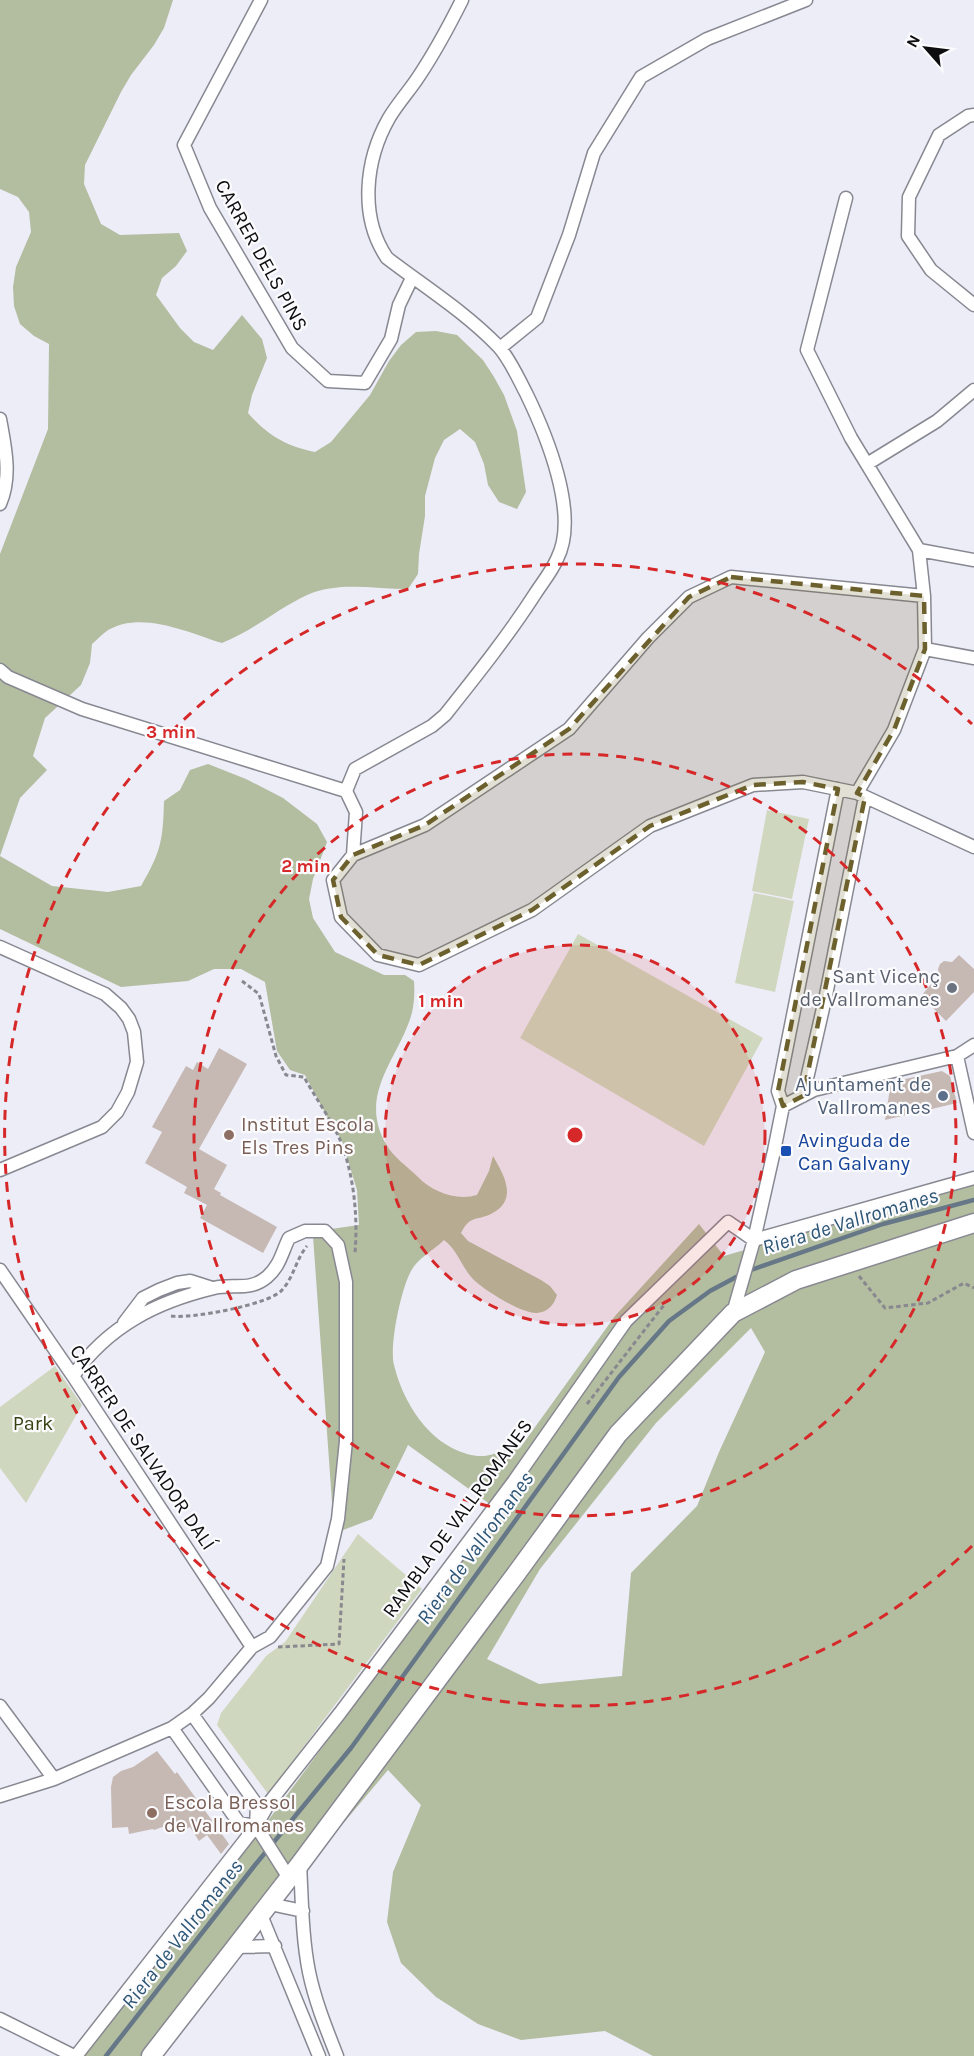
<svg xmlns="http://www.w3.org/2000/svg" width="974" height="2056" viewBox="0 0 974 2056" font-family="Karla,sans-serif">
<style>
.green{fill:#cfd8be}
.forest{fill:#b3bda0;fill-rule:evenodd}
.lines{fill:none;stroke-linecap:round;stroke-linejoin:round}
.stream{stroke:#667787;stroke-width:4.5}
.building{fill:#c6b9b4}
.street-casing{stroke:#888892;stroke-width:15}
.secondary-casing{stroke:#888892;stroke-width:21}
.path{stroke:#88888f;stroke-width:3;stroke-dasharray:4.5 3;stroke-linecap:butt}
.street{stroke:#fff;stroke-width:12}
.secondary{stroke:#fff;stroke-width:18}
.marked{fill:#6c602d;fill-opacity:0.2;stroke:#6c602d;stroke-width:4.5;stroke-dasharray:12 8;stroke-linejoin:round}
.ring{fill:none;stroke:#d62828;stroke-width:3;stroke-dasharray:10 8}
.worship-dot{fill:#6b7280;stroke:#fbfbfd;stroke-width:2}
.service-dot{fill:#5c6f8a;stroke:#fbfbfd;stroke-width:2}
.education-dot{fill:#8d6e63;stroke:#fbfbfd;stroke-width:2}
.transit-dot{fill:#1a4fb4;stroke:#fbfbfd;stroke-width:2}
.labels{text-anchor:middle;stroke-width:4.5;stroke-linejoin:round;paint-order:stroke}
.street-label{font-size:20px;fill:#0d0d10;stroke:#fbfbfd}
.worship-label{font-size:20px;fill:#5b616d;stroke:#fbfbfd;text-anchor:end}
.service-label{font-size:20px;fill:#4e5e75;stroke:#fbfbfd;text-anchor:end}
.education-label{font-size:20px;fill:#785e54;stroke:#fbfbfd;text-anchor:start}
.transit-label{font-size:20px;fill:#164399;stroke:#fbfbfd;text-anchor:start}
.park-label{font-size:20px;fill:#354212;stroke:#fbfbfd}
.water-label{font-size:21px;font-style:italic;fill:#2c5576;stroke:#fbfbfd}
.centre{fill:#d62828;stroke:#fbfbfd;stroke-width:3}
.ring-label{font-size:18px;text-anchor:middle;font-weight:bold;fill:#d62828;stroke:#fbfbfd;stroke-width:4.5;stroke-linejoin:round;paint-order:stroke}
</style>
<rect width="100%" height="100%" fill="#ededf8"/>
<path class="green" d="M767,810L809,819L792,899L752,891Z
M754,893L794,901L775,992L735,983Z
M578,934L763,1038L704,1146L520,1038Z
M55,1366L82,1405L26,1503L0,1468V1407Z
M358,1534L422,1589L268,1794L217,1725L221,1713L266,1656L285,1642Z"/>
<path class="forest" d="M0,0H173L164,28L154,45L131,75L121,92L85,165L84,184L101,224L120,235L179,233L187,251L176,266L162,278L156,295L180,328L194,342L213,350L242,315L262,339L267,358L252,395L248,413C268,436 286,446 315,452L331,442L370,395L389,361L401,345L416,332L436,331L457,335L483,360L494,377L504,395L517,431L526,492L517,509L499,502L488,485L484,464L475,442L460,429L444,440L435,458L425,496V516L419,554L418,574L408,589C375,589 338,581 307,595C277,609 253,631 222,643C190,633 143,611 110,629C104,632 98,639 92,644L90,663L81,685L45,718L33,756L47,770L20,798L0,856V554L48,429L49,344L34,336L20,324L14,306L13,287L16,267L31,232L29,212L18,197L0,189Z
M208,764L246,779L283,798L317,824L327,842L313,879L309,899L313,918L335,952L384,975H405L414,981C415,994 414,1010 409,1022C394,1063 359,1097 386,1144C393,1157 408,1167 418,1177C432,1192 457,1201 477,1195L489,1171L493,1156C504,1175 519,1200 491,1214C476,1221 470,1215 461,1233L468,1241L541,1280L550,1286L557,1295C554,1305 548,1312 537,1313C522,1314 486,1291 475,1281C462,1269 458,1250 444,1240C434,1250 418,1258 411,1271C401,1289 389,1346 394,1365C403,1402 428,1443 467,1454C492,1461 498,1448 520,1448L615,1316L699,1224L724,1256L974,1182V2056H653L605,2031L521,2040L478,2024L436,1997L401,1963L387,1922L393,1872L421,1805L388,1770L148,2056H73L250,1845L498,1510L408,1445L372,1519L330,1535L333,1516L313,1236L331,1229L359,1225L357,1190L342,1141L331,1124L305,1075L290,1070L277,1051L265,982L241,969H214L188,981L121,987L0,929V856L52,886L108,892L141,886C161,852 163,840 164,801L180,790L190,770ZM751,1328L765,1352L719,1452L697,1506L631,1573L622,1676L539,1684L487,1659L540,1569L656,1423Z"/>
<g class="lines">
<path class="stream" d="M748,1271L883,1224L974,1200
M106,2056L255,1865L351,1748L619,1377L669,1321L710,1291L740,1275"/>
</g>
<path class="building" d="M959,955L974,969V992L946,1021L921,996L939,975L938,969L940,964L944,961L952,962Z
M219,1048L247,1064L199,1149L227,1165L214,1189L221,1193L220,1195L277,1227L263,1253L200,1218L207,1205L184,1193L187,1187L145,1163L162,1132L152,1127L186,1066L193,1070L197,1062L208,1069Z
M942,1071L950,1076L957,1103L885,1120L891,1082Z
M157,1751L175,1774L177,1772L229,1844L221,1854L207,1835L199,1841L190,1827L182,1831L177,1822L154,1830L153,1829L129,1834L128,1827L112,1828L111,1787L113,1777L121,1771L133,1767Z"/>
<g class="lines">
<defs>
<path id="street" d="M261,0L184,145L210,208L292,348L328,381L365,383L391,339L399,305L412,278
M974,115L968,116L939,135L909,197L908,236L931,270L974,305
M846,198L807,350L851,438L919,550L924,596L925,649L894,730L857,793
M500,348L537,318L569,235L594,153L641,77L707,39L806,0
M0,419C5,447 12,476 0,504
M867,464L937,421L974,390
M919,550L974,560
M924,596L731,577L689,597L648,638L569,729L425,825L353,855L333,880L341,917L378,955L419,965L532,910L650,826L753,785L803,782L857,793L974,847
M925,649L974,658
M0,670L8,677L82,709L346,791
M353,855L356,812L346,791L355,769L432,726L445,715C476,676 508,636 535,594C542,583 552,571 557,559C580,515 546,434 526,393C518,378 510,359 498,346C465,312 425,287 387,258C359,217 365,160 389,118C398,103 410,90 419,76C435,52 449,26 462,0
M0,947L105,994L121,1008L129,1019L134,1032L137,1062L128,1092L117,1112L102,1127L0,1170
M957,1056L974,1133
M803,1096L826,995L865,797
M783,1106L814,1090L957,1056L974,1045
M0,1270L73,1376L252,1647
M733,1313L754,1240L774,1151L783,1106L778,1091L838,789
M124,1323L143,1298L159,1290L177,1283L190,1281L212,1288
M0,1706L54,1779
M192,1714L257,1805L256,1826L289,1878
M172,1728L239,1823L256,1826
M0,1796L54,1779L172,1728L192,1714L209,1698L252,1647L270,1637L327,1566L338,1519L346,1441V1282L338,1245L325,1231H305L289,1238C282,1252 280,1266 267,1277C249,1292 234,1283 214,1288C156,1302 108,1326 73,1376
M300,1864C302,1900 302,1937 309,1972C315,2001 326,2028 337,2056
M270,1904L303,1911
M261,1915L319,2056
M236,1947L275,1946
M0,2019L74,2056
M76,2056L256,1826L269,1803L340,1713L514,1481L626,1321L728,1222L754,1240L974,1178"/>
<path id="secondary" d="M151,2056L300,1864L516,1574L618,1434L733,1313L796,1280L974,1223"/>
</defs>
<use href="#street" class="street-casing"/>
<use href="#secondary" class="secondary-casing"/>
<path class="path" d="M242,981L259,994L276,1056L286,1075L304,1077C315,1097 332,1121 341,1142C354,1177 358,1216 355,1253
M859,1276L885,1308L928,1303L964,1283L974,1288
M171,1316C190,1319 269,1305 282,1290C294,1277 296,1259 307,1246
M587,1404L664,1305
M278,1647L339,1644L344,1559"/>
<use href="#street" class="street"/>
<use href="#secondary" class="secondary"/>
</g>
<path class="marked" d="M731,577L924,596L925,649L894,730L857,793L865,797L803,1096L783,1106L778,1091L838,789L803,782L753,785L650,826L532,910L419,965L378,955L341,917L333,880L353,855L425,825L569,729L689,597Z"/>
<circle cx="575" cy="1135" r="190" fill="#d62828" fill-opacity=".12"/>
<g class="ring">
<circle cx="575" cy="1135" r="190"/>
<circle cx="575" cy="1135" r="381"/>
<path d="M972 1546A571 571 0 1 1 972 724"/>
</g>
<circle class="worship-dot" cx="952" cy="988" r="6"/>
<circle class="service-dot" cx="943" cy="1096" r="6"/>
<g class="education-dot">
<circle cx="229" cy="1135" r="6"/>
<circle cx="152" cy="1813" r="6"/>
</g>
<rect class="transit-dot" x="780" y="1145" width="12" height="12" rx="3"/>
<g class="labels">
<g class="street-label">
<text transform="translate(262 255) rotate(61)" y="7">CARRER DELS PINS</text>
<text transform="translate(143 1447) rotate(56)" y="7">CARRER DE SALVADOR DALÍ</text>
<text transform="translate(457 1518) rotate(-54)" y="7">RAMBLA DE VALLROMANES</text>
</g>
<g class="worship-label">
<text x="940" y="983">Sant Vicenç<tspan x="940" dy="23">de Vallromanes</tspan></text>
</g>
<g class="service-label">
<text x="931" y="1091">Ajuntament de<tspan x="931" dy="23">Vallromanes</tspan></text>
</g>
<g class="education-label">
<text x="241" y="1131">Institut Escola<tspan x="241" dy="23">Els Tres Pins</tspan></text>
<text x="164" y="1809">Escola Bressol<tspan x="164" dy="23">de Vallromanes</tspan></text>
</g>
<g class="transit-label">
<text x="798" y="1147">Avinguda de<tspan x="798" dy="23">Can Galvany</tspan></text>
</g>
<g class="park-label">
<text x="33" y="1430">Park</text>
</g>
<g class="water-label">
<text transform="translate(850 1221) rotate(-17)" y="7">Riera de Vallromanes</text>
<text transform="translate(475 1548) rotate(-54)" y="7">Riera de Vallromanes</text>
<text transform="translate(182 1934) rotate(-52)" y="7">Riera de Vallromanes</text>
</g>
</g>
<circle cx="575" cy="1135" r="9" class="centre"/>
<g class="ring-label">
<text x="171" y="738">3 min</text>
<text x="306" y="872">2 min</text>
<text x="441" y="1007">1 min</text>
</g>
<g transform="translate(926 48) rotate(298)" stroke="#fbfbfd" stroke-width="4.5" paint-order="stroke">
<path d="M0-4.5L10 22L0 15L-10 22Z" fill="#0d0d10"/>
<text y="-9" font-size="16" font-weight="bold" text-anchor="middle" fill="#0d0d10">N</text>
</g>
</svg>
